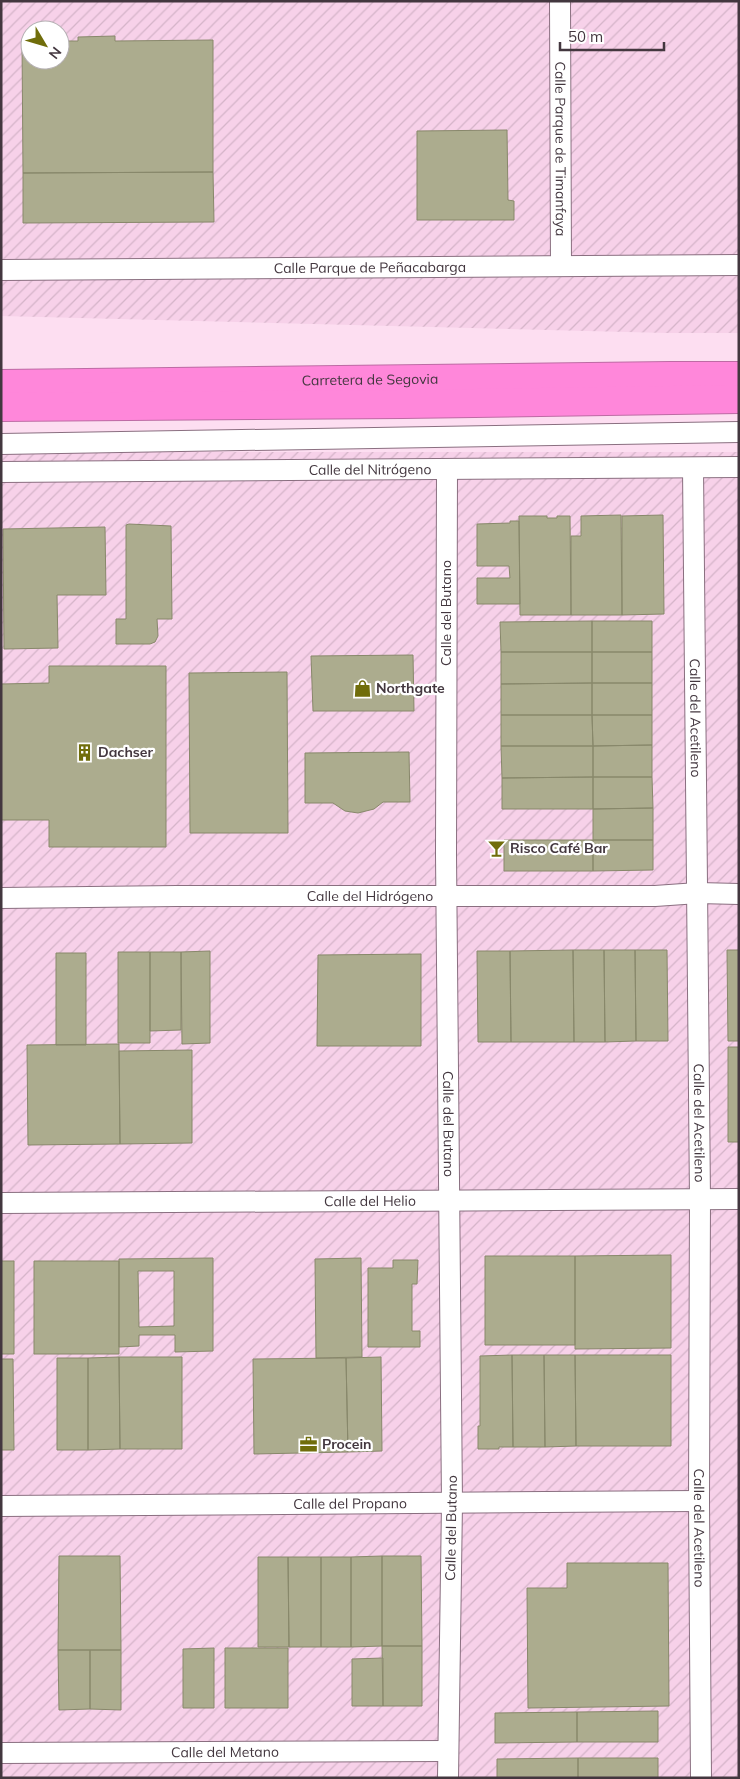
<svg xmlns="http://www.w3.org/2000/svg" width="740" height="1779" viewBox="0 0 740 1779" font-family="Mulish,sans-serif">
<style>
.industrial{fill:url(#industrial-furrows);fill-rule:evenodd}
.building{fill:#acac8e;stroke:#88886b;fill-rule:evenodd}
.lines{fill:none;stroke-linecap:round;stroke-linejoin:round}
.minor-casing{stroke:#8a6f80;stroke-width:22}
.highway-casing{stroke:#bd6ba4;stroke-width:30}
.minor{stroke:#fff;stroke-width:20}
.highway{stroke:#ff87da;stroke-width:28}
.labels{text-anchor:middle;stroke-width:4.5;stroke-linejoin:round;paint-order:stroke}
.street-label{font-size:14px;fill:#43373f;stroke:#fff}
.poi-label{font-size:14px;font-weight:bold;fill:#43373f;stroke:#fff;text-anchor:start}
</style>
<defs>
<pattern id="industrial-furrows" width="10" height="10" patternUnits="userSpaceOnUse" patternTransform="scale(1.25)"><rect width="10" height="10" fill="#f7d1e9"/><path d="M-1 1l2-2M0 10L10 0M9 11l2-2" fill="none" stroke="#d5b4c9"/></pattern>
</defs>
<rect width="100%" height="100%" fill="#fddef1"/>
<path class="industrial" d="M1,1H739V333H666L1,316ZM30,30H60V60H30Z
M75,452H739V1778H1V453Z"/>
<path class="building" d="M115,36V41L213,40V172L23,173L22,41H30V60H60V41H78V37Z
M507,130L508,200L514,201V220H417V131Z
M213,172L214,222L23,223V173Z
M621,515L622,615H571V536H581V516Z
M663,515L664,614L622,615V516Z
M519,516H547V518H557V516H570L571,615H520Z
M510,521H519L520,604H477V578H510L509,566H477V524L510,523Z
M129,524L171,526L172,619H157L158,636L155,642L150,644H116V619H126V525Z
M105,527L106,595H57L58,648L4,649L3,529Z
M592,621H652V652H592Z
M592,621V652H501L500,622Z
M501,652H592V683L501,684Z
M592,652H652V683H592Z
M413,655L414,711H313L311,656Z
M49,666H166V847H49V820H1V684L49,683Z
M287,672L288,833H190L189,673Z
M592,683H652V715H592Z
M592,683V715H501V684Z
M501,715H592L593,746H501Z
M592,715H652V745L593,746Z
M652,745V777H593V746Z
M501,746H593V777L502,778Z
M409,752L410,802H383L374,809L358,813L345,811L333,803H305V753Z
M593,777H652L653,808L593,809Z
M593,777V809H502V778Z
M653,808V840H593V809Z
M504,840H593V871H504Z
M593,840H653V870L593,871Z
M573,950L574,1042H511L510,951Z
M573,950H604L605,1042H574Z
M604,950H635L636,1041L605,1042Z
M635,950H667L668,1041H636Z
M727,950H739V1041H728Z
M210,951V1043L182,1044L181,952Z
M477,951H510L511,1042H478Z
M118,952H150V1043H118Z
M150,952H181V1030L150,1031Z
M56,953H86V1045H56Z
M421,954V1046H317L318,955Z
M119,1044L120,1144L28,1145L27,1045Z
M728,1047H739V1142H728Z
M192,1050V1143L120,1144L119,1051Z
M671,1255V1348L575,1349V1256Z
M485,1256H575V1345H485Z
M213,1258V1351L175,1352V1335H139V1346L119,1347V1259ZM138,1271H174V1326L139,1327Z
M361,1258L362,1357L316,1358L315,1259Z
M393,1260H418L417,1284H412V1331H420V1347H368V1268H393Z
M1,1261H14V1354H1Z
M34,1261H119V1354H34Z
M512,1355L513,1447H499V1449H478V1426H480V1356Z
M512,1355H544L545,1447H513Z
M544,1355H575L576,1446L545,1447Z
M575,1355H671V1446H576Z
M119,1357H182V1449H120Z
M119,1357L120,1449L88,1450V1358Z
M381,1357L382,1451L348,1452L346,1358Z
M57,1358H88V1450H57Z
M346,1358L348,1452L254,1454L253,1359Z
M1,1359H13L14,1450H1Z
M59,1556H120L121,1650H58Z
M382,1556V1646L351,1647V1557Z
M382,1556H421L422,1646H382Z
M258,1557H288L289,1647H258Z
M288,1557H321V1647H289Z
M321,1557H351V1647H321Z
M567,1563H668L669,1706L528,1708L527,1588H567Z
M382,1646H422V1706H383Z
M214,1648V1708H183V1649Z
M225,1648H288V1708H225Z
M58,1650H90V1709L59,1710Z
M90,1650H121V1710L90,1709Z
M383,1658V1706H352V1659Z
M658,1711V1742H577V1712Z
M577,1712V1742L495,1743V1713Z
M578,1758V1778H497V1759Z
M578,1758H658V1778H578Z"/>
<g class="lines">
<defs>
<g id="minor">
<path id="s1" d="M560,1L561,266"/>
<path id="s2" d="M1,270L739,265"/>
<path d="M1,444L739,432"/>
<path id="s3" d="M693,468L700,1199L699,1501L701,1778"/>
<path id="s4" d="M447,469L446,855L452,1503L448,1778"/>
<path id="s5" d="M1,472L739,467"/>
<path id="s6" d="M1,898L177,896H655L698,893L739,894"/>
<path id="s7" d="M1,1203L739,1199"/>
<path id="s8" d="M1,1506L699,1501"/>
<path id="s9" d="M1,1753L447,1751"/>
</g>
<g id="highway">
<path id="s10" d="M1,384L670,376H739"/>
<path d="M1,407L403,404L739,399"/>
</g>
</defs>
<use href="#minor" class="minor-casing"/>
<use href="#highway" class="highway-casing"/>
<use href="#minor" class="minor"/>
<use href="#highway" class="highway"/>
</g>
<defs>
<symbol id="shop-bare" viewBox="-9 -9 18 18"><path d="M-5-2.5h2.3a2.7 3.5 0 0 1 5.4 0H5L5.5 6h-11ZM-1.5-2.5h3a1.5 2.3 0 0 0-3 0Z" fill="#706d0b" stroke="#fff" stroke-width="2.5" paint-order="stroke"/></symbol>
<symbol id="building-bare" viewBox="-9 -9 18 18"><path d="M-4-6H4V6H1V3H-1V6H-4ZM-2.5-4.3h1.7v1.8h-1.7ZM.8-4.3h1.7v1.8H.8ZM-2.5-1h1.7V.8h-1.7ZM.8-1h1.7V.8H.8Z" fill="#706d0b" stroke="#fff" stroke-width="2.5" paint-order="stroke"/></symbol>
<symbol id="bar-bare" viewBox="-9 -9 18 18"><path d="M-6-5H6L.8 .8V4.5H3.5V6h-7V4.5H-.8V.8Z" fill="#706d0b" stroke="#fff" stroke-width="2.5" paint-order="stroke"/></symbol>
<symbol id="office-bare" viewBox="-9 -9 18 18"><path d="M-6-3h4V-5.5h4V-3h4V5H-6ZM-1-4.5V-3h2v-1.5ZM-6 0V1H6V0Z" fill="#706d0b" stroke="#fff" stroke-width="2.5" paint-order="stroke"/></symbol>
</defs>
<g fill-rule="evenodd">
<use href="#shop-bare" x="350" y="676" width="25" height="25"/>
<use href="#building-bare" x="72" y="740" width="25" height="25"/>
<use href="#bar-bare" x="484" y="836" width="25" height="25"/>
<use href="#office-bare" x="296" y="1432" width="25" height="25"/>
</g>
<g class="labels">
<g class="street-label">
<text dy="5" stroke="none"><textPath href="#s1" startOffset="148">Calle Parque de Timanfaya</textPath></text>
<text dy="5" stroke="none"><textPath href="#s2" startOffset="369">Calle Parque de Peñacabarga</textPath></text>
<text dy="5" stroke="none"><textPath href="#s10" startOffset="369">Carretera de Segovia</textPath></text>
<text dy="5" stroke="none"><textPath href="#s5" startOffset="369">Calle del Nitrógeno</textPath></text>
<text transform="translate(446 613) rotate(-90)" y="5">Calle del Butano</text>
<text dy="5" stroke="none"><textPath href="#s3" startOffset="250">Calle del Acetileno</textPath></text>
<text dy="5" stroke="none"><textPath href="#s6" startOffset="369">Calle del Hidrógeno</textPath></text>
<text dy="5" stroke="none"><textPath href="#s4" startOffset="655">Calle del Butano</textPath></text>
<text dy="5" stroke="none"><textPath href="#s3" startOffset="655">Calle del Acetileno</textPath></text>
<text dy="5" stroke="none"><textPath href="#s7" startOffset="369">Calle del Helio</textPath></text>
<text dy="5" stroke="none"><textPath href="#s8" startOffset="349">Calle del Propano</textPath></text>
<text transform="translate(451 1528) rotate(-89)" y="5">Calle del Butano</text>
<text dy="5" stroke="none"><textPath href="#s3" startOffset="1060">Calle del Acetileno</textPath></text>
<text dy="5" stroke="none"><textPath href="#s9" startOffset="224">Calle del Metano</textPath></text>
</g>
<g class="poi-label">
<text x="376" y="693">Northgate</text>
<text x="98" y="757">Dachser</text>
<text x="510" y="853">Risco Café Bar</text>
<text x="322" y="1449">Procein</text>
</g>
</g>
<rect width="740" height="1779" fill="none" stroke="#43373f" stroke-width="5"/>
<g transform="translate(45 45) rotate(128)"><circle r="24" fill="#ffffff" stroke="#b4afb2"/>
<path d="M0-4L9 19L0 12L-9 19Z" fill="#706d0b"/>
<text y="-8" font-size="14" font-weight="bold" text-anchor="middle" fill="#43373f">N</text>
</g>
<path d="M560 42v8h104v-8" fill="none" stroke="#43373f" stroke-width="2.5"/>
<text x="568" y="42" font-size="15" fill="#43373f" stroke="#ffffff" stroke-width="4" paint-order="stroke">50 m</text>
</svg>
